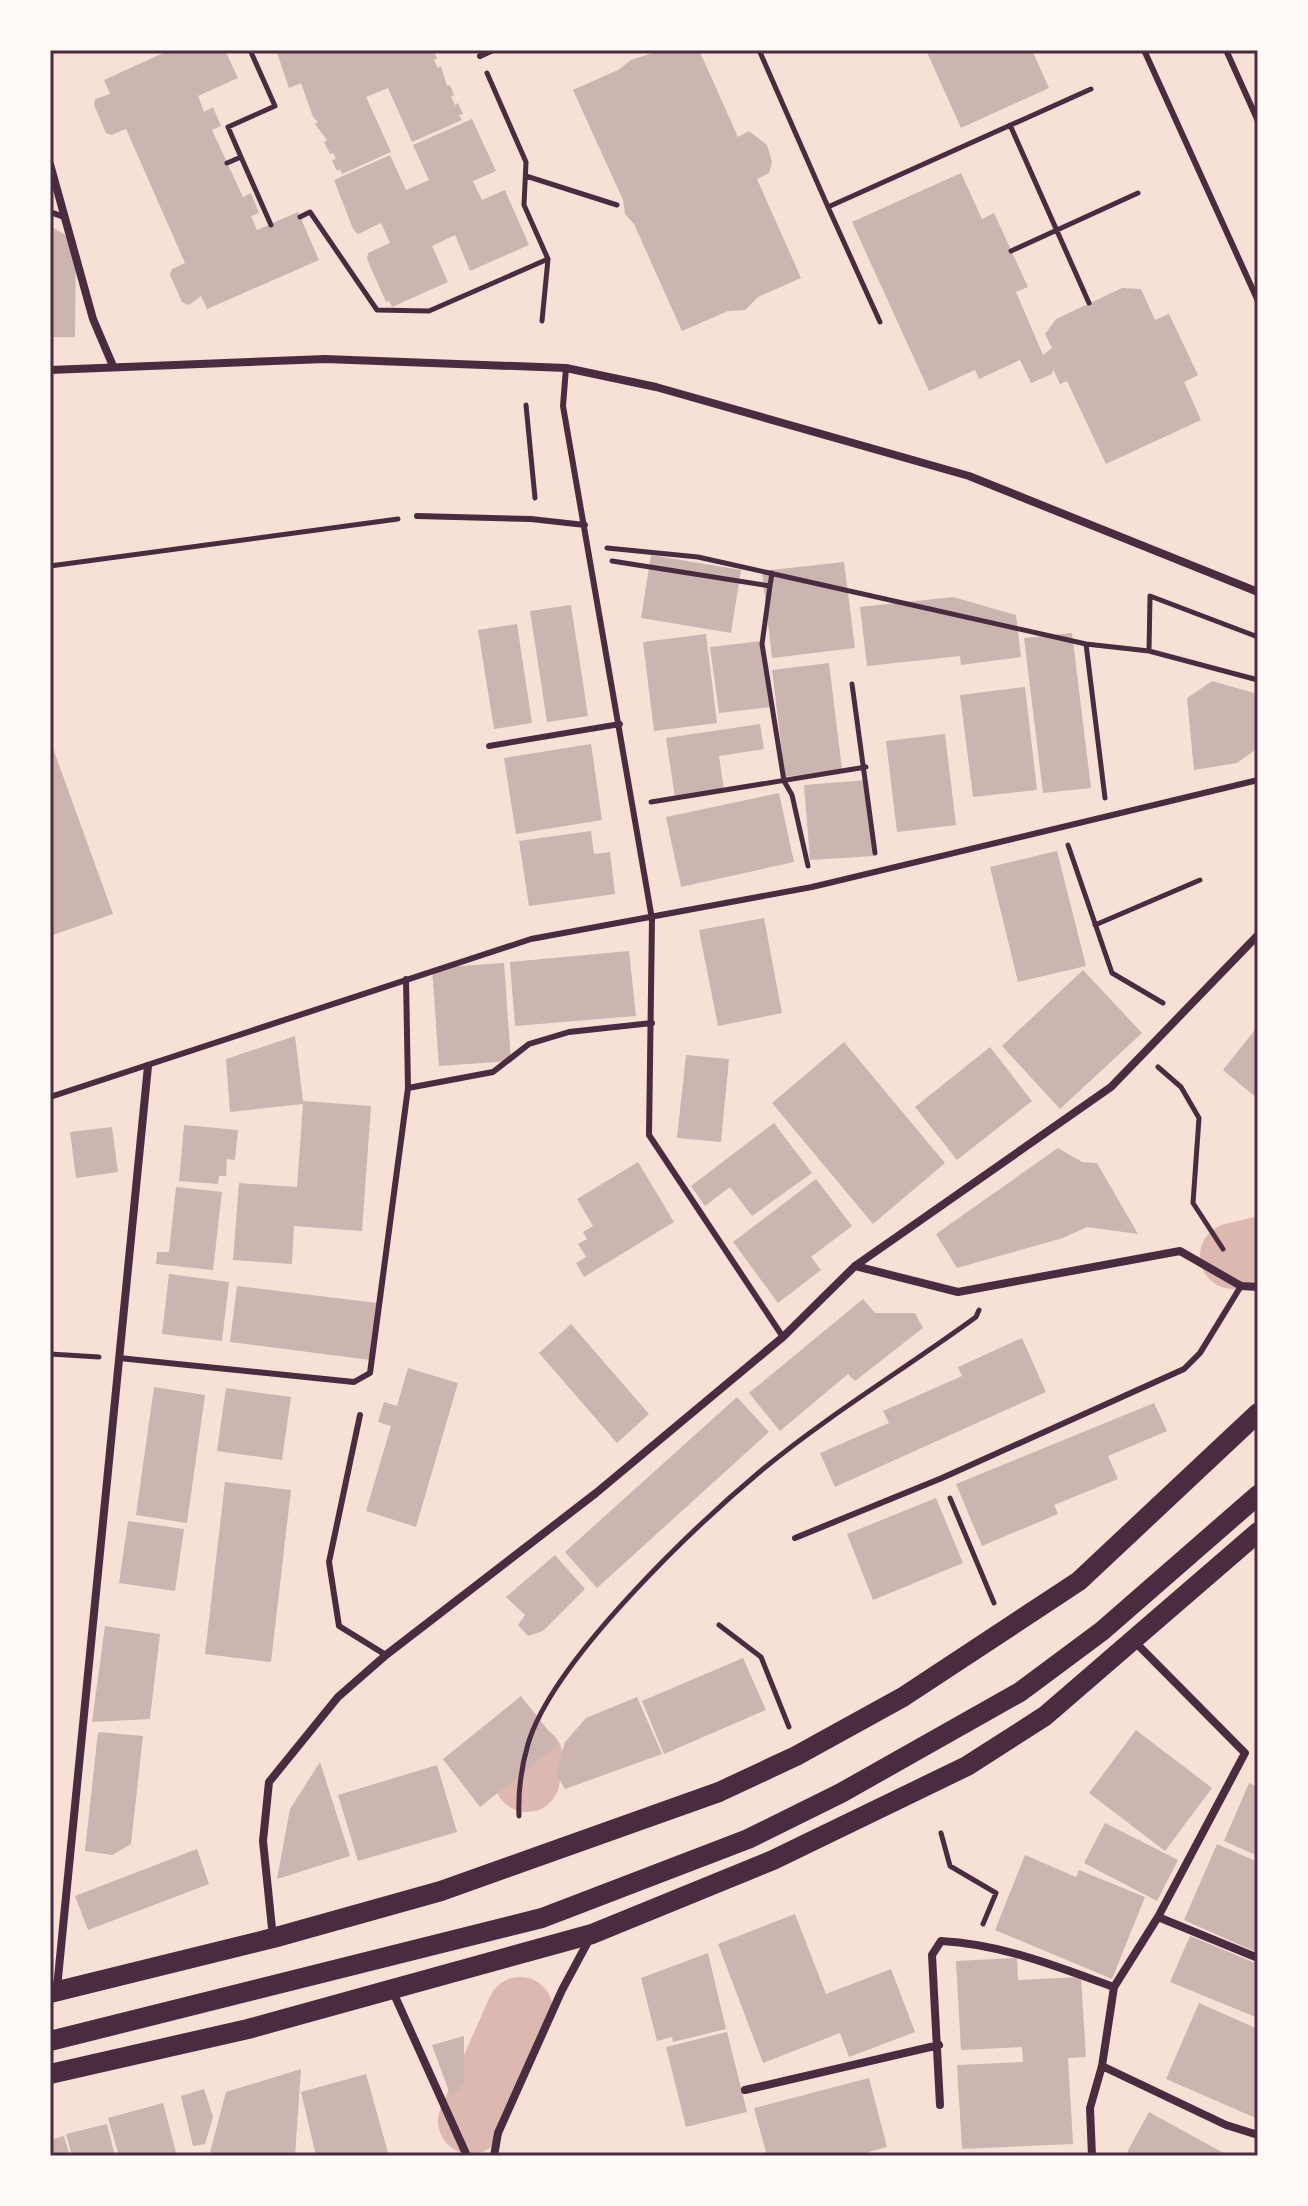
<svg xmlns="http://www.w3.org/2000/svg" width="1308" height="2206" viewBox="0 0 1308 2206" font-family="Montserrat,sans-serif">
<style>
.lines{fill:none;stroke-linecap:round;stroke-linejoin:round}
.river{stroke:#dcb8b0;stroke-width:66}
.building{fill:#ccb4b1}
.path{stroke:#4a2c40;stroke-width:5}
.service{stroke:#4a2c40;stroke-width:6}
.minor{stroke:#4a2c40;stroke-width:8}
.primary{stroke:#4a2c40;stroke-width:20}
.neatline{fill:none;stroke:#4a2c40;stroke-width:3}
</style>
<rect width="100%" height="100%" fill="#f7e1d7"/>
<g class="lines">
<path class="river" d="M1233,1256L1258,1250
M527,1779L530,1758
M471,2121L520,2010"/>
</g>
<path class="building" d="M170,50H225L238,78L198,96L204,112L213,107L221,126L212,130L243,197L251,193L259,213L251,216L257,230L298,212L319,260L207,309L201,296L189,305L182,302L170,275L172,269L185,263L126,129L111,135L106,133L94,105L95,99L110,94L104,80Z
M276,50H433L437,58L434,60L438,68L441,66L447,86L450,85L454,95L451,97L455,105L458,103L463,114L459,115L462,120L412,142L388,88L366,97L391,152L342,174L340,169L337,171L332,160L336,159L333,153L330,154L324,142L327,140L315,124L318,122L313,117L301,83L289,88Z
M662,50H699L738,137L749,131L767,145L772,162L769,173L757,179L801,278L758,297L745,310L728,311L682,331L634,224L625,214L623,200L573,90L618,70L631,60Z
M926,50H1032L1049,88L961,128Z
M472,119L496,171L473,181L478,192L482,200L505,190L529,245L470,271L455,235L432,246L448,282L392,307L389,301L386,302L367,259L368,253L390,243L381,223L358,234L353,229L334,180L390,155L406,190L429,180L413,145Z
M961,173L982,219L994,213L1028,287L1016,292L1043,355L1052,348L1045,334L1056,319L1122,288L1141,289L1155,320L1169,314L1198,375L1184,382L1201,420L1106,464L1067,381L1060,384L1053,369L1052,374L1031,383L1020,360L979,379L975,370L929,391L852,222Z
M50,226L76,241L75,337H50Z
M651,555L741,570L731,633L641,618Z
M844,562L855,648L772,658L762,571Z
M953,597L1016,615L1021,657L961,665L960,656L867,666L860,607Z
M571,605L588,716L547,722L530,611Z
M517,624L532,723L494,729L478,630Z
M1072,633L1091,788L1043,793L1024,638Z
M706,634L717,723L654,731L643,642Z
M762,641L771,707L719,713L710,647Z
M829,663L842,770L785,777L772,670Z
M1212,681L1258,694V748L1237,763L1194,770L1187,698Z
M1025,687L1037,790L973,797L960,695Z
M760,724L764,749L719,756L724,790L675,798L666,738Z
M945,734L956,825L897,832L886,741Z
M50,740L113,914L50,936Z
M591,744L602,820L516,834L504,758Z
M868,780L874,856L810,860L804,785Z
M779,793L794,862L681,887L666,817Z
M591,831L594,854L610,852L615,894L529,906L519,841Z
M1057,851L1086,966L1018,982L990,867Z
M764,918L782,1013L718,1026L699,930Z
M629,951L636,1016L515,1026L510,962Z
M504,963L511,1061L439,1066L432,968Z
M1083,970L1142,1033L1060,1109L1002,1046Z
M1258,1026V1099L1223,1070Z
M295,1036L303,1101L371,1106L362,1231L294,1226L292,1264L233,1260L239,1183L297,1187L303,1104L230,1112L226,1059Z
M844,1042L945,1163L873,1224L772,1103Z
M990,1047L1032,1101L957,1160L915,1107Z
M686,1055L729,1059L721,1142L677,1138Z
M774,1123L812,1173L752,1216L730,1187L705,1206L691,1186Z
M184,1125L238,1130L235,1160L227,1159L226,1176H219L218,1184L179,1181Z
M112,1127L118,1172L76,1178L70,1132Z
M1058,1148L1082,1162L1097,1163L1138,1234L1087,1227L1063,1238L957,1268L936,1234Z
M638,1162L674,1222L584,1277L576,1263L586,1257L578,1244L587,1239L583,1232L593,1226L577,1199Z
M816,1179L852,1226L811,1257L821,1270L778,1303L733,1242Z
M176,1187L222,1192L213,1270L156,1264L157,1252H169Z
M169,1274L229,1282L222,1341L162,1334Z
M237,1286L377,1303L370,1360L230,1342Z
M863,1299L875,1313H915L923,1328L855,1381L848,1374L780,1431L749,1393Z
M571,1324L649,1414L617,1443L539,1353Z
M1022,1338L1046,1392L835,1487L820,1453L889,1423L883,1411L962,1376L958,1367Z
M408,1368L458,1383L416,1527L366,1511L391,1426L378,1422L384,1402L397,1406Z
M154,1387L205,1395L187,1523L136,1515Z
M226,1388L291,1397L282,1460L217,1451Z
M737,1397L769,1432L597,1588L565,1552Z
M1154,1403L1167,1431L1108,1456L1118,1479L1054,1505L1058,1514L982,1546L956,1484Z
M225,1482L291,1490L271,1662L205,1654Z
M936,1498L963,1563L873,1600L847,1534Z
M128,1521L184,1529L175,1591L119,1583Z
M555,1555L585,1589L543,1631L528,1636L518,1625L525,1615L506,1597Z
M105,1626L160,1634L150,1719L92,1722Z
M743,1658L766,1710L664,1754L642,1701Z
M521,1696L559,1744L480,1807L443,1759Z
M637,1697L662,1754L565,1789L556,1774L565,1742L586,1718Z
M1136,1730L1212,1788L1165,1851L1089,1793Z
M98,1732L143,1736L131,1844L112,1855L85,1851Z
M320,1762L350,1856L277,1879L290,1809Z
M437,1765L457,1832L358,1861L338,1795Z
M1249,1783L1258,1787V1856L1224,1841Z
M1105,1823L1178,1860L1157,1901L1084,1863Z
M1217,1844L1258,1862V1953L1184,1920Z
M197,1849L209,1884L88,1930L75,1896Z
M1025,1855L1076,1877L1079,1870L1145,1897L1112,1979L995,1930Z
M795,1914L826,1994L891,1969L915,2032L849,2057L840,2033L763,2063L718,1944Z
M1190,1936L1258,1964V2018L1170,1982Z
M708,1953L726,2029L673,2042L672,2037L657,2041L641,1978Z
M1017,1958L1018,1980L1081,1977L1086,2057L1068,2058L1073,2144L962,2149L957,2065L1023,2062L1022,2047L961,2050L956,1961Z
M1199,2003L1258,2029V2119L1166,2079Z
M727,2032L747,2112L686,2127L666,2047Z
M464,2036V2083L451,2097L432,2045Z
M301,2069L295,2156H209L226,2092Z
M366,2074L389,2156H316L301,2092Z
M869,2078L887,2147L853,2156L833,2153L767,2156L754,2108Z
M204,2089L213,2117L205,2144L193,2146L181,2096Z
M163,2103L177,2156H119L108,2118Z
M1149,2112L1229,2156H1125Z
M107,2124L115,2156H72L66,2134Z
M64,2136L70,2156H50V2140Z"/>
<g class="lines">
<path class="path" d="M759,50L828,207L1091,89
M487,73L526,162L524,205L548,259L542,321
M1010,125L1089,303
M241,157L271,225
M227,163L241,157L228,127L275,106L250,50
M526,176L617,205
M828,207L880,322
M300,217L310,212L377,310L429,311L548,259
M1011,251L1138,193
M526,405L535,498
M607,548L698,557L1086,644L1149,651L1258,680
M612,561L770,586L772,573
M50,566L398,519
M770,586L762,644L784,781L792,795L808,866
M1086,644L1105,798
M1149,651L1150,596L1258,637
M852,684L875,853
M651,802L866,767
M1068,845L1112,973L1163,1003
M1095,925L1200,880
M1158,1067L1181,1087L1199,1118L1193,1203L1223,1249
M50,1354L99,1357
M950,1498L994,1603
M719,1625L761,1657L789,1727
M519,1816C518,1792 521,1768 528,1744C553,1660 695,1526 763,1469C830,1414 906,1368 976,1317L979,1310
M941,1833L950,1866L996,1893L983,1924"/>
<path class="service" d="M1144,50L1258,301
M1226,50L1258,121
M480,56L493,50
M50,212L64,217
M566,368L563,406L652,919L649,1135L783,1337
M417,516L531,519L585,525
M489,746L620,724
M408,1088L493,1072L529,1044L569,1032L652,1023
M50,1097L531,939L812,887L1258,780
M119,1358L354,1382L370,1373L408,1088L406,979
M360,1415L329,1562L339,1626L386,1655
M795,1538L942,1478L1184,1369L1200,1353L1241,1286"/>
<path class="minor" d="M50,164L93,319L113,366
M50,370L325,359L566,368L656,387L969,476L1258,592
M855,1266L958,1292L1180,1251L1241,1286L1258,1287
M1158,1917L1258,1958
M273,1938L263,1841L269,1782L338,1697L386,1655L596,1493L783,1337L855,1266L1111,1087L1258,935
M57,1988L148,1066
M393,1992L467,2156
M1102,2066L1226,2125L1258,2135
M745,2090L939,2045
M940,2105L932,1955L941,1941C1002,1944 1058,1967 1114,1987
M494,2156L498,2133L562,1990L590,1938
M1092,2156L1090,2108L1102,2066L1114,1987L1158,1917L1245,1753L1134,1641"/>
<path class="primary" d="M50,1993L273,1938L441,1891L719,1792L796,1756L903,1697L1079,1581L1258,1413
M50,2041L542,1918L748,1839L841,1793L1020,1692L1102,1631L1258,1495
M50,2074L248,2029L592,1934L773,1860L967,1766L1045,1716L1258,1532"/>
</g>
<rect width="1308" height="2206" fill="none" stroke="#fffaf5" stroke-width="104"/>
<rect x="52" y="52" width="1204" height="2102" class="neatline"/>
</svg>
